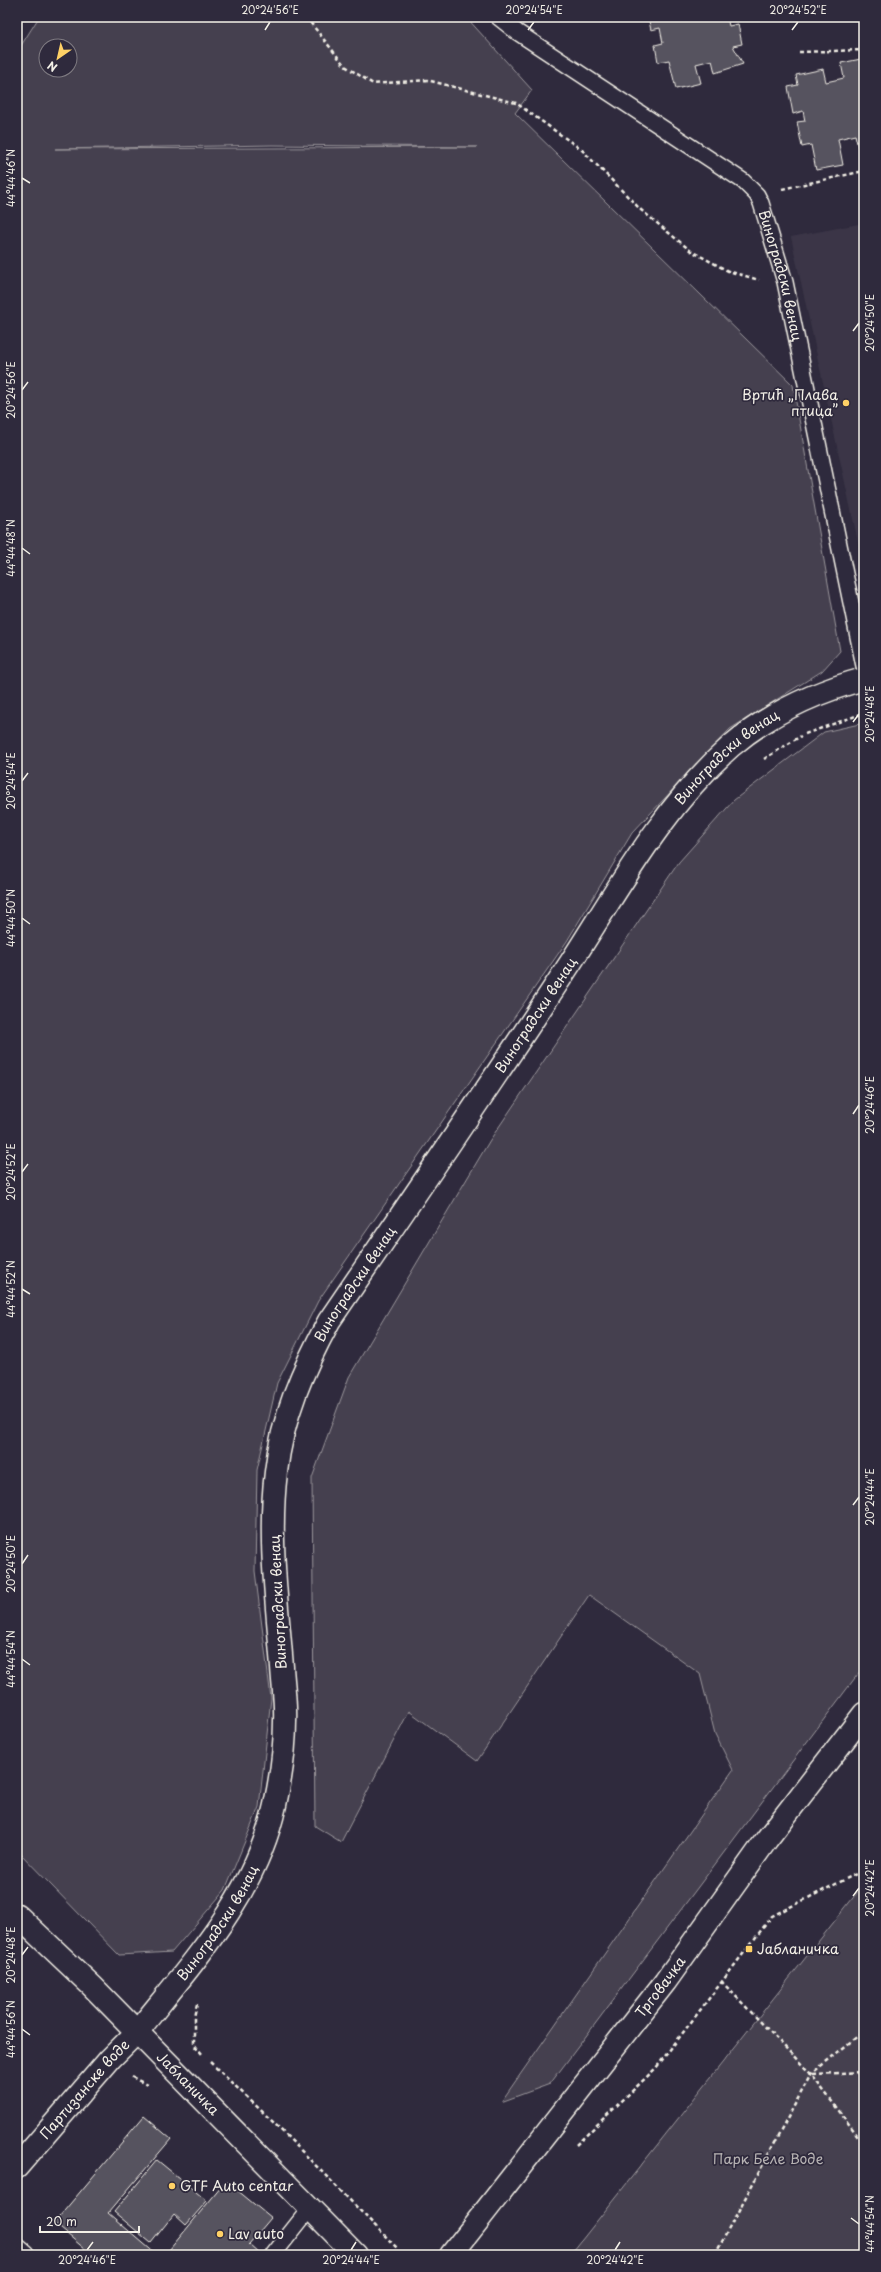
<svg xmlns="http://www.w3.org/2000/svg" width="881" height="2272" viewBox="0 0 881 2272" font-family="'Playpen Sans',sans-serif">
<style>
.built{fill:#3b3647}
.green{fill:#454050;stroke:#9c989c;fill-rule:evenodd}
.building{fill:#56525f;stroke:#f4f1e8}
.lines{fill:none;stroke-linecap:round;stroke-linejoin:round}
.service-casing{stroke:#f4f1e8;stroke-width:18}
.minor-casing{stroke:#f4f1e8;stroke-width:25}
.tertiary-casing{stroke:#f4f1e8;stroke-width:25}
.primary-casing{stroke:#f4f1e8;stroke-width:25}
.path{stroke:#f4f1e8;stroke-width:2.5;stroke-dasharray:4 3;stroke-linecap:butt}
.service{stroke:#2f2a3d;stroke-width:15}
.minor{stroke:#2f2a3d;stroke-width:22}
.tertiary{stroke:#2f2a3d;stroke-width:22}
.primary{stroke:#2f2a3d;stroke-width:22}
.ticks{fill:none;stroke:#f4f1e8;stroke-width:1.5}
.poi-dot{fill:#ffd166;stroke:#2f2a3d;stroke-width:1.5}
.labels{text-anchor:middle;stroke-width:3.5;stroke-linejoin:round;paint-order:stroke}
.street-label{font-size:14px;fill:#f4f1e8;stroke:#2f2a3d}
.poi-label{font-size:14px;fill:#f4f1e8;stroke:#2f2a3d;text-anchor:start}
.park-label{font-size:14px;fill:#b7b3b3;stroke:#2f2a3d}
.neatline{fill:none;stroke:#f4f1e8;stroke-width:1.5}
.ticks-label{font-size:10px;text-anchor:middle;fill:#f4f1e8}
</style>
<rect width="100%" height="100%" fill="#2f2a3d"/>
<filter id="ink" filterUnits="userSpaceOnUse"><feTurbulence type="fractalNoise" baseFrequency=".025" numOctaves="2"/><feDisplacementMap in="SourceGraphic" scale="8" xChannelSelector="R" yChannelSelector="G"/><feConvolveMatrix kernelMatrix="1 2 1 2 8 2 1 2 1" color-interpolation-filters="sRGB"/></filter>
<g filter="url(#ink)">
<path class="built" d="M864,223V569L791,237Z"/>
<path class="green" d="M39,17H466L532,90L515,113L793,385L840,651L822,671L730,729L632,833L567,941L318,1301L277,1383L257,1470L255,1571L271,1698L259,1807L225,1890L172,1952L119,1955L17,1850V52ZM46,46H70V70H46ZM272,145L477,147L55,149Z
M864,723V1666L550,2084L501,2102L733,1770L715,1734L700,1674L589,1595L477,1761L409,1711L341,1842L315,1826L312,1478L349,1377L490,1140L679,862L734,800L824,732Z
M864,1884V2255H570Z"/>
<path class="building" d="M648,17H727L729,26L738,24L742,44L733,46L743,64L715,73L712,60L696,64L701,83L676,89L669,60L658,62L655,45L663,43L660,28L651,30Z
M861,59L864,69V146L858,147L855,135L838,139L843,165L816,170L811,145L802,147L797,122L805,121L803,111L793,114L788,87L798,85L796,75L823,69L826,82L844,78L841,63Z
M864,245V268L860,246Z
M144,2116L171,2139L108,2213L157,2255H92L54,2223Z
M157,2160L207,2201L186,2225L174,2214L151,2243L114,2212Z
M226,2181L271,2218L249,2244L261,2255H165Z"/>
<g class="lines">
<defs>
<g id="service">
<path id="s1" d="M498,17L517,32L743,181L757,195L761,203L785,282L864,666"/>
<path d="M273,2255L311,2207"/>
</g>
<g id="minor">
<path id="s2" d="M17,2167L110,2059L137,2032"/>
<path d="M17,2250L23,2255"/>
</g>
<g id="tertiary">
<path id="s3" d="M17,1915L92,1986L356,2255"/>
<path id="s4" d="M137,2032C192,1963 256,1894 275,1805C281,1777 285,1749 285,1721C286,1703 283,1685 282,1667C277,1603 268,1536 276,1472C282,1417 303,1369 329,1321C410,1202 492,1083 571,962C620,886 663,807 731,746C770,713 815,692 864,679"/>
</g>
<g id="primary">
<path id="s5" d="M451,2255L665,1982L767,1839L864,1714"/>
</g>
</defs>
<use href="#service" class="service-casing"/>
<use href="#minor" class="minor-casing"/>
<use href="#tertiary" class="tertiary-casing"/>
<use href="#primary" class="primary-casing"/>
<path class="path" d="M306,17L345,66L373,84L427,80L516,103L582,150L641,210L691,251L728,271L759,280
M799,52L864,50
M782,189L864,171
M805,734L864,713
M764,759L801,736
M721,1981L811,2074L864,2144
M197,2004L194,2017V2044L202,2054
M210,2062L270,2119L397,2248
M857,2073L864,2077
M813,2074L864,2072
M132,2077L147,2085
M576,2145L656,2068L772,1916L864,1870
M715,2255L811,2074L864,2031"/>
<use href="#service" class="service"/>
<use href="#minor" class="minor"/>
<use href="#tertiary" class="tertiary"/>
<use href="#primary" class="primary"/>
</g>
</g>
<path class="ticks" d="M265,30L270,22M528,30L534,22M792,30L798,22M22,178L30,183M853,331L859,323M22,390L28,382M22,548L30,554M853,722L859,714M22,781L28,773M22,918L30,924M853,1114L859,1105M22,1172L28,1164M22,1289L30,1294M853,1505L859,1497M22,1564L28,1555M22,1659L30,1665M853,1896L859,1888M22,1955L28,1947M22,2029L30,2035M851,2218L859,2224M87,2250L93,2242M351,2250L356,2242M615,2250L620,2242"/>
<g class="poi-dot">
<circle cx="846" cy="403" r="4"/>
<rect x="745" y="1945" width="8" height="8" rx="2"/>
<circle cx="172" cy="2186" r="4"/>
<circle cx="220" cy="2234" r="4"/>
</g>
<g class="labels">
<g class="street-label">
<text dy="5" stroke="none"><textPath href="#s1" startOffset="399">Виноградски венац</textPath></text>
<text dy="5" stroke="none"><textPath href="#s4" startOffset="1456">Виноградски венац</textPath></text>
<text dy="5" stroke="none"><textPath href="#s4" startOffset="1133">Виноградски венац</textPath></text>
<text dy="5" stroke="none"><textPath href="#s4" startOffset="809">Виноградски венац</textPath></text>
<text transform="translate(278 1602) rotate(-93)" y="5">Виноградски венац</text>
<text dy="5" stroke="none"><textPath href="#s4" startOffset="136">Виноградски венац</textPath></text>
<text dy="5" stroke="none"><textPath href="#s5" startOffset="340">Трговачка</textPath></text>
<text dy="5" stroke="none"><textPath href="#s3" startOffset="240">Јабланичка</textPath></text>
<text dy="5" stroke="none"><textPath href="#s2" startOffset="103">Партизанске воде</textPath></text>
</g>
<g class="poi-label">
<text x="838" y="400" text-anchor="end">Вртић „Плава<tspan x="838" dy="16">птица”</tspan></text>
<text x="757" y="1954">Јабланичка</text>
<text x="180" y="2191">GTF Auto centar</text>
<text x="228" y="2239">Lav auto</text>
</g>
<g class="park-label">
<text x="768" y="2164">Парк Беле Воде</text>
</g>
</g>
<rect width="881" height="2272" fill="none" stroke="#2f2a3d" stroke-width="44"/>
<g transform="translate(58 58) rotate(214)"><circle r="19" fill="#2f2a3d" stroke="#7e7a81"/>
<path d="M0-3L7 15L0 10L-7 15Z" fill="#ffd166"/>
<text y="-6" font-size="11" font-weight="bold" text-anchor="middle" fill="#f4f1e8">N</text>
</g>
<path d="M40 2226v6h99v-6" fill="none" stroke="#f4f1e8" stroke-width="2"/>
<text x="46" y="2226" font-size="12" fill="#f4f1e8" stroke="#2f2a3d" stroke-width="3" paint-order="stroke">20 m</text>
<rect x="22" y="22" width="837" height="2228" class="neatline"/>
<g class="ticks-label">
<text x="270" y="14">20°24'56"E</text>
<text x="534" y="14">20°24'54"E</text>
<text x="798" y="14">20°24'52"E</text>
<text transform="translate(11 178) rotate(-90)" y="4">44°44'46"N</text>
<text transform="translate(870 323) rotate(-90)" y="4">20°24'50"E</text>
<text transform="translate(11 390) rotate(-90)" y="4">20°24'56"E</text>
<text transform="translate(11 548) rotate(-90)" y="4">44°44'48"N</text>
<text transform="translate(870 714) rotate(-90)" y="4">20°24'48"E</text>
<text transform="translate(11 781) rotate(-90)" y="4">20°24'54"E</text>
<text transform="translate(11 918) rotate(-90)" y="4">44°44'50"N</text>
<text transform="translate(870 1105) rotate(-90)" y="4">20°24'46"E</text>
<text transform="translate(11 1172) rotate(-90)" y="4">20°24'52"E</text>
<text transform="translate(11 1289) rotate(-90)" y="4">44°44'52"N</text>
<text transform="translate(870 1497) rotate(-90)" y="4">20°24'44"E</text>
<text transform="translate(11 1564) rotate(-90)" y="4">20°24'50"E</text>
<text transform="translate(11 1659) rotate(-90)" y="4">44°44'54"N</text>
<text transform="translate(870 1888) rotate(-90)" y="4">20°24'42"E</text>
<text transform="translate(11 1955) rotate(-90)" y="4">20°24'48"E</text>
<text transform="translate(11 2029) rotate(-90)" y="4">44°44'56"N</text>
<text transform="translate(870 2224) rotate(-90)" y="4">44°44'54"N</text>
<text x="87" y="2264">20°24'46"E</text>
<text x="351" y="2264">20°24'44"E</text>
<text x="615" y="2264">20°24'42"E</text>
</g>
</svg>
